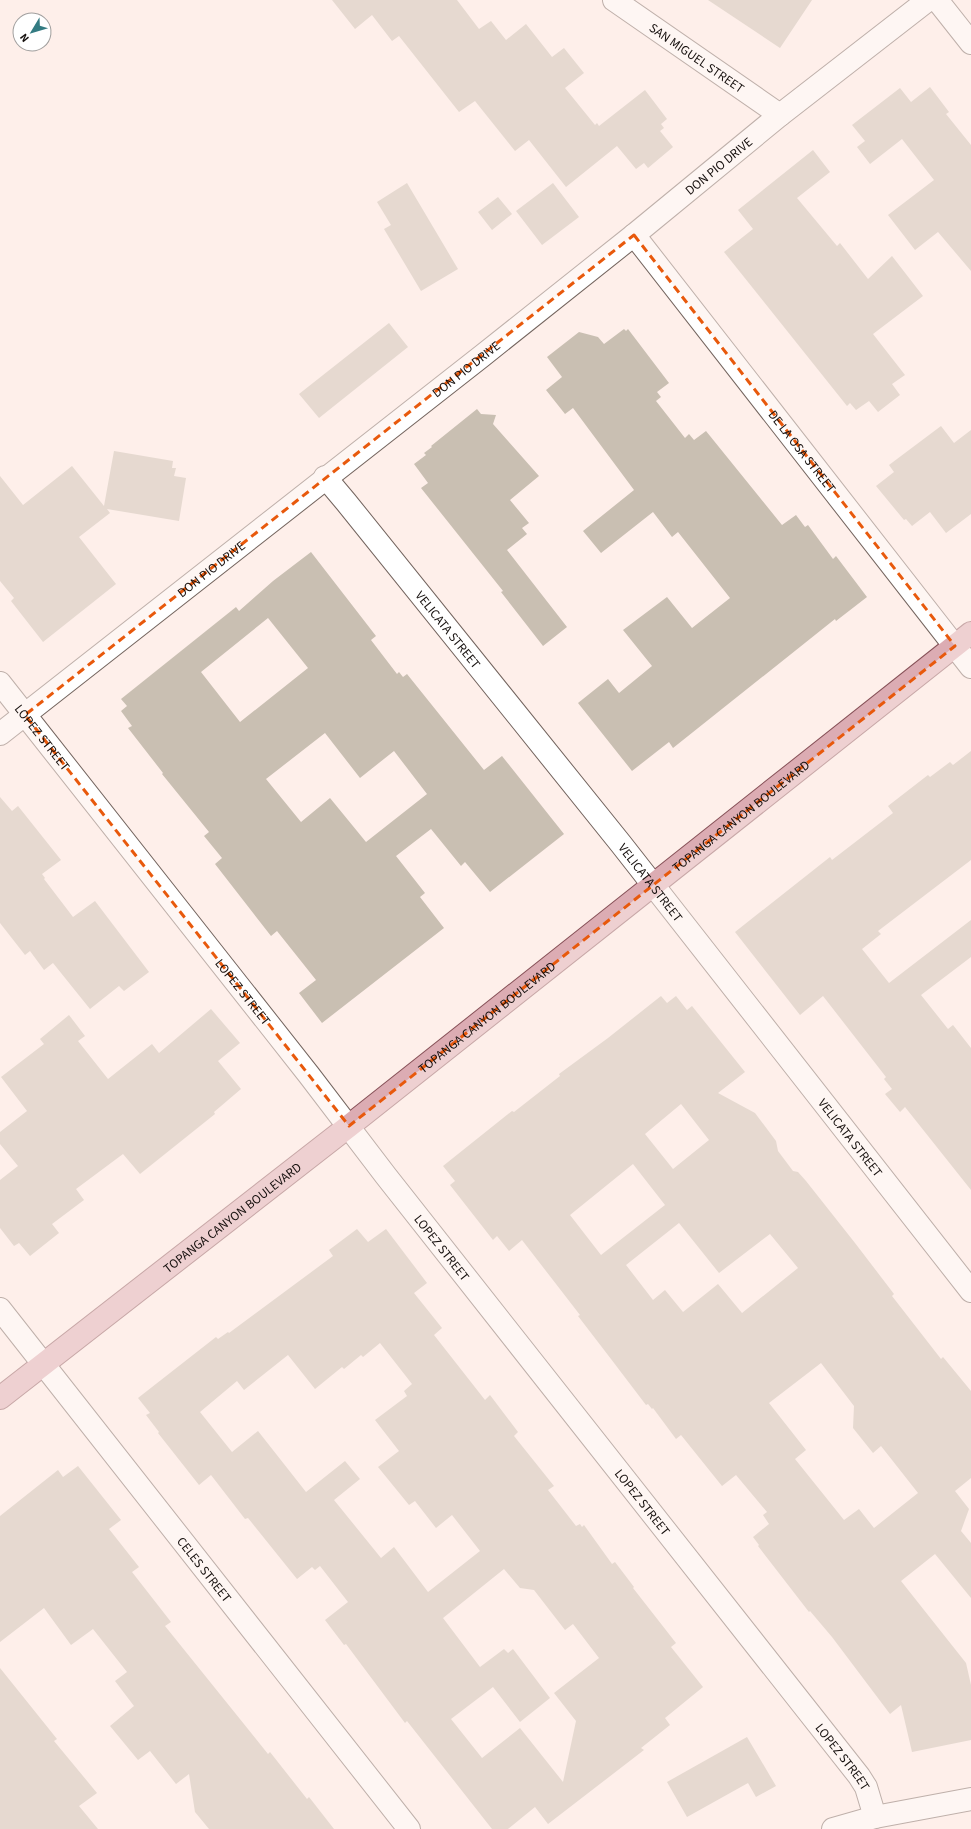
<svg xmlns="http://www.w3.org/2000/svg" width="971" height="1829" viewBox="0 0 971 1829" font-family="'Source Sans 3',sans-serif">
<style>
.building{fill:#c9bfb2;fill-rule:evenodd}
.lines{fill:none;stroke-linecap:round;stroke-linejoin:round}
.street-casing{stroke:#73645e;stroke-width:24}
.secondary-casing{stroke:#73645e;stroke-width:24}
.primary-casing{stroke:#875158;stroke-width:24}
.street{stroke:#fff;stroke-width:22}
.secondary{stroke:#fff;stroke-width:22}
.primary{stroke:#dcacb3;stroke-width:22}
.marked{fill:none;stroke:#e8590c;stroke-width:3;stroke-dasharray:8 5;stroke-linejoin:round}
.labels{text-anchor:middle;stroke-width:3.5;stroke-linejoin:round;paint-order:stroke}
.street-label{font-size:13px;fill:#150f0d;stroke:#fff}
</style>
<rect width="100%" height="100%" fill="#feefea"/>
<path class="building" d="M332,0H457L479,29L491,21L506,40L526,24L552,57L564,48L584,73L565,88L595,125L597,123L599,126L645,90L667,119L661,124L664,128L660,131L673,147L648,168L644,163L636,169L617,146L566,187L529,140L515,151L475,101L459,112L399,36L392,41L372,15L355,29Z
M708,0H812L780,48Z
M930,87L949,112L946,114L971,145V271L938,232L915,250L888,215L934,180L902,139L870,164L857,147L865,141L852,125L900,88L911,102Z
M813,150L830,172L797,198L837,246L840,243L868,279L892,256L923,296L873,334L905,375L892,384L900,395L878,412L869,401L856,410L850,403L847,406L724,252L753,229L738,210Z
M407,183L458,269L421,291L384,229L391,225L377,202Z
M553,183L579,217L542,245L516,211Z
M498,197L512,214L492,230L478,212Z
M389,323L408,347L319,418L299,394Z
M624,329L626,331L628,329L669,383L657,392L661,397L656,401L685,438L689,434L694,440L706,431L782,525L796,515L805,527L808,525L833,559L836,556L867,597L836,621L835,619L673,748L669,742L632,771L578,703L608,679L619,693L652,666L623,630L667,597L692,628L730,598L678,532L672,537L653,512L601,553L583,531L634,490L573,408L565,414L546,390L562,377L547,357L579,332L598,337L604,344Z
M477,409L481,414L496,415L493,424L539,476L510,500L529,523L522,528L527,534L507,550L567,627L543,646L501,592L503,591L421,488L428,483L414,464L426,455L424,453L432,447L431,446Z
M941,426L954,443L971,430V514L946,533L930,512L912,526L906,519L904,520L876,486L894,472L889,465Z
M114,451L173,461L172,468H176L174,476L186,478L179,521L107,509L110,513L79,537L116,584L43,642L11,601L14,598L0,581V476L23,505L72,466L104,506Z
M311,552L376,636L371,640L397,674L399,672L403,677L407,674L484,770L502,756L564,834L490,892L465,862L461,866L431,829L396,856L425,893L420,897L444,928L322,1023L299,993L316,980L277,931L271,936L215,864L222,858L204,836L209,832L162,774L163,773L128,728L132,726L121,711L127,706L121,699L236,607L239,611L273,581ZM268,618L308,668L240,722L201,672ZM325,733L360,778L394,751L427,794L366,842L330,798L301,822L266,779Z
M971,751V860L878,931L881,934L862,949L889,983L971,920V957L921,995L948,1029L953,1025L971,1048V1190L905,1107L900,1112L885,1094L892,1089L884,1079L886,1077L823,996L800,1015L735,932L830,857L832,860L893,813L888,806L928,775L930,777L950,762L953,765Z
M0,797L12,811L18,806L61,860L42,874L45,878L44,879L73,917L95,901L149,972L124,991L119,986L90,1009L53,963L44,970L30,951L25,955L0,923Z
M661,996L667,1003L676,996L687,1010L692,1006L745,1072L718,1093L755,1113L776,1141L778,1151L793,1171L798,1172L806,1181L855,1243L894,1294L892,1296L941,1359L943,1357L971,1391V1478L955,1491L969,1509L961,1531L971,1543V1598L935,1554L901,1581L966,1663L971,1685V1740L912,1752L901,1705L890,1714L832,1637L810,1611L809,1612L758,1546L759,1545L753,1537L769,1524L763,1515L767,1512L736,1475L722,1486L681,1435L676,1439L653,1408L652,1409L648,1404L646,1405L611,1359L578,1316L580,1315L522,1240L509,1251L497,1236L493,1240L450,1185L455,1181L443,1166L512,1111L514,1112L560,1076L559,1074L608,1038ZM681,1104L709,1140L673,1169L645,1134ZM633,1164L665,1205L601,1255L570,1215ZM679,1223L719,1273L770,1234L798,1268L742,1313L718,1284L683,1312L665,1290L653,1300L626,1265ZM821,1363L854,1406L853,1428L873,1453L881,1446L918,1493L874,1528L859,1509L844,1520L795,1459L806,1450L769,1403Z
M211,1009L240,1043L218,1061L241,1089L214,1112L215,1114L140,1174L123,1154L76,1189L84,1200L52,1224L59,1233L30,1256L19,1243L14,1246L0,1228V1180L18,1166L0,1144V1132L27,1111L1,1077L44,1044L40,1039L69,1015L85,1036L78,1041L108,1079L152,1044L159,1053Z
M357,1229L368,1242L386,1229L427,1283L414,1293L442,1328L434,1335L485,1400L490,1395L518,1432L514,1436L554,1486L548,1490L576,1526L580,1524L582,1527L584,1525L612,1564L615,1562L634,1587L633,1588L676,1643L671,1647L703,1687L665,1718L670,1725L641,1748L644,1750L548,1824L535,1807L508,1829H492L407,1721L405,1723L346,1644L344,1645L325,1620L348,1602L320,1566L315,1570L312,1567L297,1579L248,1518L245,1519L211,1475L199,1485L158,1433L159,1432L146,1415L150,1413L138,1398L216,1337L218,1339L228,1332L229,1333L333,1256L329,1250ZM380,1343L412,1384L404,1391L407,1396L375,1420L399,1451L378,1467L409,1505L415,1501L436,1528L452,1515L480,1551L428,1592L394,1547L381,1558L334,1500L360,1479L345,1461L306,1492L258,1431L232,1452L200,1412L237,1381L244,1390L288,1355L315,1389L342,1367L344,1369L361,1355L363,1357ZM504,1569L520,1588L534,1590L565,1630L573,1624L599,1658L554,1693L576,1721L563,1782L520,1728L482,1758L451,1719L493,1687L520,1722L550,1698L513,1649L508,1653L504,1649L480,1667L443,1618Z
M78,1466L121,1520L109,1529L139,1567L132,1572L171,1622L165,1626L268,1754L270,1752L307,1799L309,1797L334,1829H209L195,1812L189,1774L176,1784L150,1751L138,1760L110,1726L134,1706L115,1681L127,1672L93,1629L71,1645L44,1608L0,1642V1516L58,1470L63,1477Z
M0,1668L57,1739L54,1741L97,1793L79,1806L98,1829H0Z
M747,1737L776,1786L756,1797L748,1783L687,1817L667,1782Z"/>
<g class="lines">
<defs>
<g id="street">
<path id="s1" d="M614,0L780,115"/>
<path d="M937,0L971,43"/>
<path id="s2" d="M634,235L971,667"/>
<path id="s3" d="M325,477L346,502L621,844L971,1291"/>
<path id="s4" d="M0,683L309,1075L386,1176L859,1776L866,1787L875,1817"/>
<path id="s5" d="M0,734L482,356L634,235L780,115L928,0"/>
<path id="s6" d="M0,1309L409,1829"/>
</g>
<path id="secondary" d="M833,1829L875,1817L971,1799"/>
<g id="primary">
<path id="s7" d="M0,1398L349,1126L971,633"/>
</g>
</defs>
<use href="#street" class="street-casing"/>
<use href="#secondary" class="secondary-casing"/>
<use href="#primary" class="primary-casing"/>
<use href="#street" class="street"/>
<use href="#secondary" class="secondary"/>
<use href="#primary" class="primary"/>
</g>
<path d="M0 0H971V1829H0ZM634,235L955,646L349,1126L25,715Z" fill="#feefea" fill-opacity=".55" fill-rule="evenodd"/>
<path class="marked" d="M634,235L955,646L349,1126L25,715Z"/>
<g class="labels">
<g class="street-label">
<text dy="5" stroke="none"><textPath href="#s1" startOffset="101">SAN MIGUEL STREET</textPath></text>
<text dy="5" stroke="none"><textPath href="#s5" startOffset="916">DON PIO DRIVE</textPath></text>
<text dy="5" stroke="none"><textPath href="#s5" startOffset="592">DON PIO DRIVE</textPath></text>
<text dy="5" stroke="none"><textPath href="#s2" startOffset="274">DE LA OSA STREET</textPath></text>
<text dy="5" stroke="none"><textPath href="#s5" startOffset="268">DON PIO DRIVE</textPath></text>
<text dy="5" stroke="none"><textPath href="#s3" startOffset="196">VELICATA STREET</textPath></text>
<text dy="5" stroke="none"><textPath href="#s4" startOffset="69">LOPEZ STREET</textPath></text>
<text dy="5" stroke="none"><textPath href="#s7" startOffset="942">TOPANGA CANYON BOULEVARD</textPath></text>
<text dy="5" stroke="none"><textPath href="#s3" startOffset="520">VELICATA STREET</textPath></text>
<text dy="5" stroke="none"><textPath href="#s4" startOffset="393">LOPEZ STREET</textPath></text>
<text dy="5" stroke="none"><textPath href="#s7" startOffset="618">TOPANGA CANYON BOULEVARD</textPath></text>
<text dy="5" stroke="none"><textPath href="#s3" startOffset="844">VELICATA STREET</textPath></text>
<text dy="5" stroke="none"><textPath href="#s7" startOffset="294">TOPANGA CANYON BOULEVARD</textPath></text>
<text dy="5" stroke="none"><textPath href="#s4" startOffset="717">LOPEZ STREET</textPath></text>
<text dy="5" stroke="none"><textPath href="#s4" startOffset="1041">LOPEZ STREET</textPath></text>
<text dy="5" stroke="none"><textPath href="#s6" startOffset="331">CELES STREET</textPath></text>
<text dy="5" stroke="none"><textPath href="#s4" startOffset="1365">LOPEZ STREET</textPath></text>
</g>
</g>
<g transform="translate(32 32) rotate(232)"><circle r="19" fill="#ffffff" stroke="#a19f9e"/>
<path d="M0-3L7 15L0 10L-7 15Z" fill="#337b82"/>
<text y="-6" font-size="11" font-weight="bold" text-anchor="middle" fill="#150f0d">N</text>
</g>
</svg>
